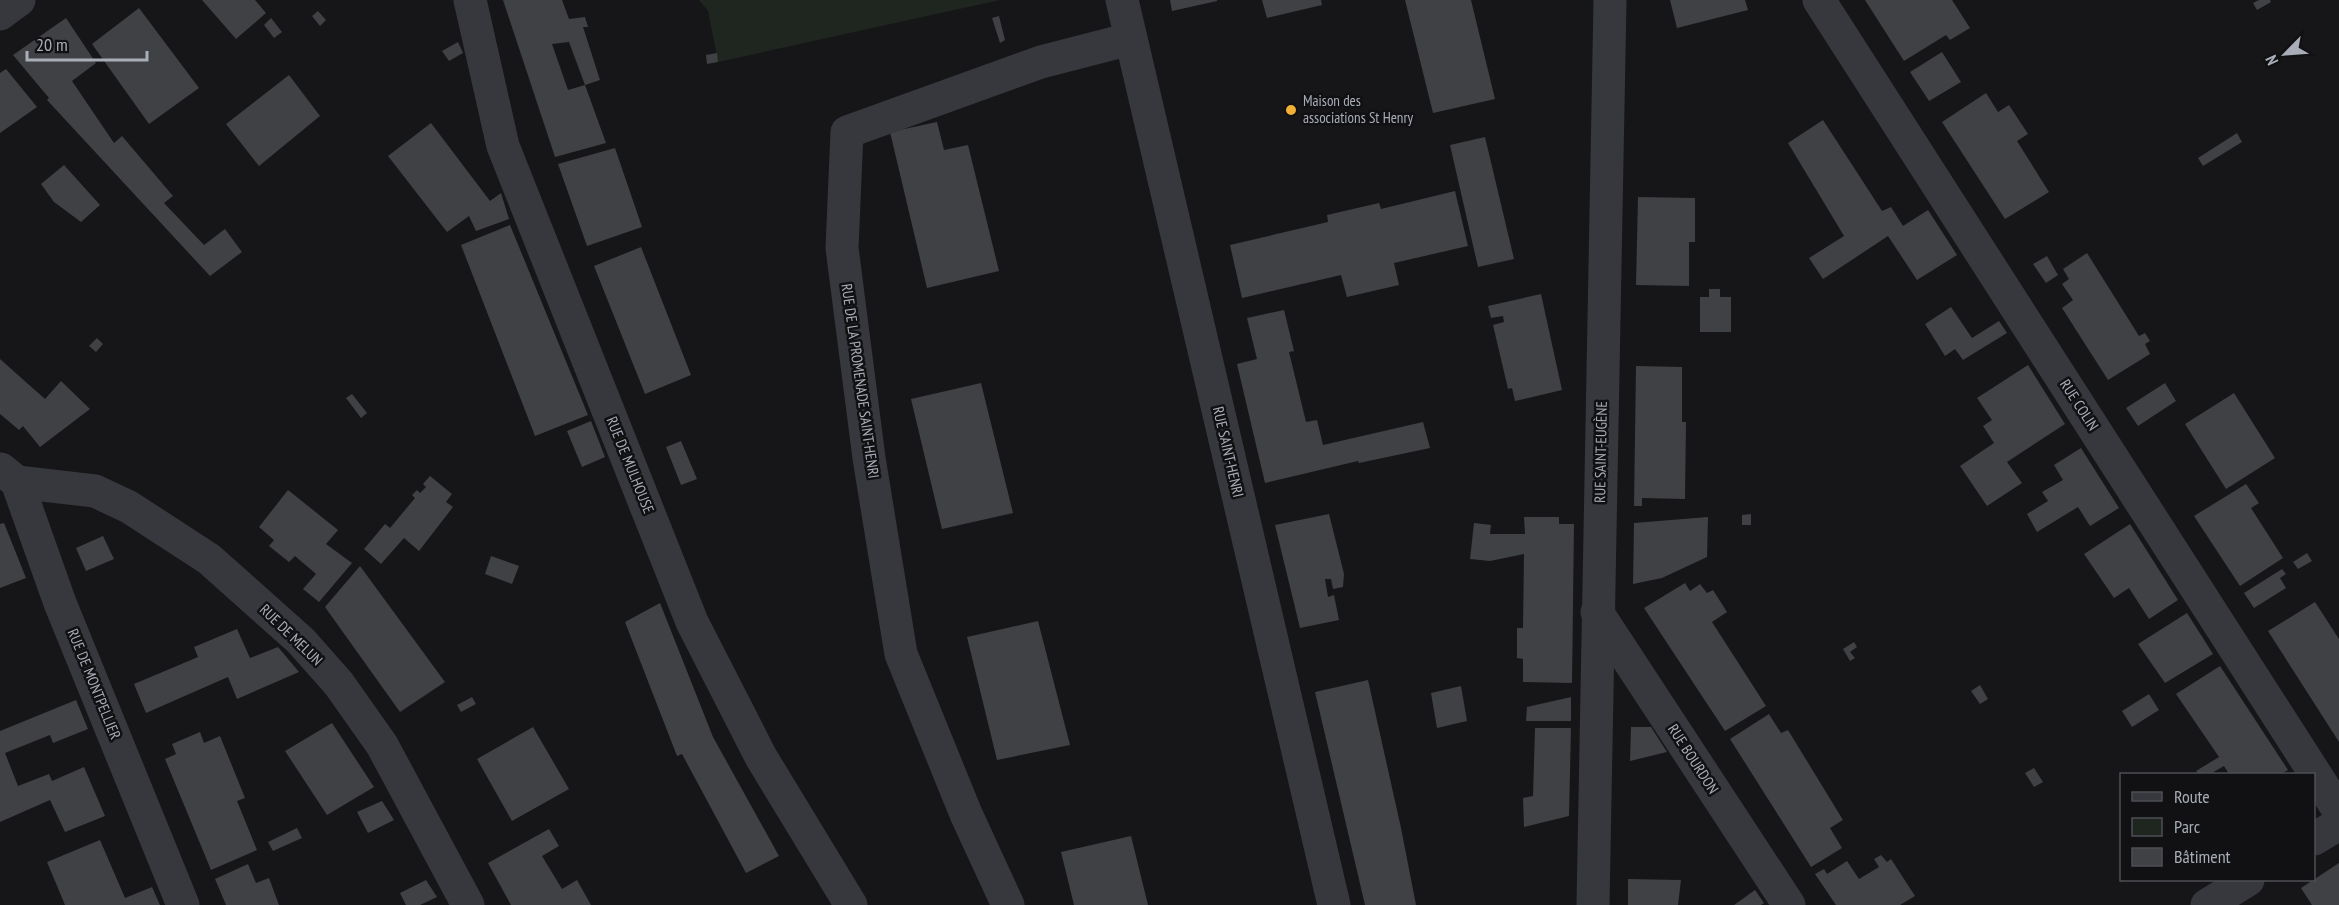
<svg xmlns="http://www.w3.org/2000/svg" width="2339" height="905" viewBox="0 0 2339 905" font-family="'PT Sans Narrow',sans-serif">
<style>
.green{fill:#1e261f}
.building{fill:#404145}
.lines{fill:none;stroke-linecap:round;stroke-linejoin:round}
.minor{stroke:#37383d;stroke-width:33}
.tertiary{stroke:#37383d;stroke-width:33}
.poi-dot{fill:#f2b134;stroke:#111113;stroke-width:2}
.labels{text-anchor:middle;stroke-width:5;stroke-linejoin:round;paint-order:stroke}
.poi-label{font-size:15px;fill:#a8adb8;stroke:#111113;text-anchor:start}
.street-label{font-size:15px;fill:#a8adb8;stroke:#111113}
</style>
<rect width="100%" height="100%" fill="#161618"/>
<path class="green" d="M699,0H1000L718,62L708,11Z"/>
<path class="building" d="M202,0H255L266,13L236,39Z
M503,0H562L569,19L585,17L588,27H583L600,80L585,85L569,42L552,44L568,90L585,85L606,143L555,157Z
M1170,0H1217V1L1172,11Z
M1262,0H1321L1322,5L1267,18Z
M1405,0H1471L1495,99L1433,113Z
M1670,0H1745L1748,10L1677,28Z
M1865,0H1952L1970,28L1950,40L1946,35L1904,61Z
M2259,0H2270L2271,2L2257,10L2253,3Z
M139,8L199,88L149,124L92,44Z
M318,11L326,20L320,26L312,16Z
M999,16L1005,40L1000,43L992,18Z
M66,18L96,63L72,81L114,143L122,136L173,196L164,203L204,245L225,229L242,252L210,276L47,100L49,98L13,55Z
M271,18L282,32L274,38L264,25Z
M458,42L463,53L449,61L442,51Z
M1942,52L1961,82L1929,101L1910,72Z
M717,53L718,62L707,64L706,55Z
M6,69L37,107L0,133V73Z
M289,75L320,116L259,166L226,124Z
M1986,93L1998,112L2009,105L2028,134L2017,141L2049,192L2005,219L1942,122Z
M1823,120L1882,211L1891,207L1903,226L1928,210L1957,255L1917,280L1888,236L1823,279L1809,258L1844,236L1788,143Z
M937,122L944,150L968,145L999,271L927,288L890,132Z
M431,123L490,201L501,193L509,219L476,231L469,216L447,232L388,156Z
M2237,133L2242,142L2203,166L2198,158Z
M1485,137L1514,259L1478,267L1450,145Z
M615,148L642,227L587,246L558,164Z
M64,165L100,205L81,222L54,202L41,184Z
M1455,191L1468,246L1394,263L1399,285L1347,297L1341,275L1242,298L1230,245L1328,222L1327,215L1379,203L1381,209Z
M1638,197L1695,198V242H1689V286L1636,285Z
M510,225L588,415L535,436L461,245Z
M641,247L691,375L645,394L594,266Z
M2087,253L2139,336L2145,333L2150,341L2145,344L2150,354L2108,380L2062,308L2073,300L2062,284L2069,279L2063,269Z
M2047,256L2058,275L2046,283L2033,264Z
M1709,289H1720V297H1731V332H1700V297H1709Z
M1541,294L1562,390L1515,401L1512,388L1508,389L1493,325L1504,322L1503,316L1491,318L1488,306Z
M1951,307L1972,338L1999,321L2007,333L1963,360L1955,349L1945,356L1925,324Z
M1284,310L1294,351L1289,352L1306,422L1317,420L1323,445L1423,422L1430,448L1359,463L1358,461L1265,483L1237,364L1257,359L1247,318Z
M97,338L103,344L96,352L89,346Z
M0,359L45,399L61,381L90,409L40,447L23,426L19,430L0,414Z
M2028,365L2065,424L2007,462L2022,483L1987,506L1960,466L1994,443L1983,426L1992,420L1977,398Z
M1636,366L1682,367V422H1686L1685,499L1642,498V506H1634Z
M981,383L1013,513L942,529L911,399Z
M2165,383L2176,401L2138,426L2126,408Z
M2234,393L2275,458L2226,489L2185,424Z
M352,394L367,413L361,418L346,398Z
M591,421L605,457L582,467L567,431Z
M681,441L697,479L681,485L666,447Z
M2081,448L2119,508L2090,526L2078,507L2037,532L2027,514L2048,501L2042,492L2063,480L2054,465Z
M430,476L452,494L446,502L453,507L419,551L404,538L381,564L364,549L385,524L390,528L415,498L412,495L417,490L420,493L426,487L423,484Z
M2246,484L2259,503L2251,508L2283,558L2240,586L2194,516Z
M288,490L338,530L326,544L352,563L319,602L303,589L316,574L295,556L289,562L269,546L274,540L259,527Z
M1329,514L1344,574L1343,587L1333,589L1331,579H1325L1328,597L1334,595L1339,620L1300,628L1275,525Z
M1751,514V525H1742V515Z
M1524,517H1559V524H1574L1572,683L1523,682V659L1517,658V628H1523L1524,554L1490,561L1470,559L1474,523L1491,525L1490,534H1525Z
M1708,517L1707,557L1662,578L1633,584L1634,523Z
M4,523L26,578L0,588V524Z
M2130,524L2178,600L2149,619L2129,588L2114,598L2084,554Z
M103,536L114,559L86,571L76,548Z
M2307,553L2312,561L2298,569L2293,562Z
M491,556L519,566L512,584L485,574Z
M360,566L445,682L400,712L325,607Z
M2282,569L2286,574L2280,578L2286,588L2254,608L2244,593Z
M1685,583L1690,591L1700,584L1707,593L1713,590L1727,612L1712,622L1766,706L1725,731L1644,608Z
M2315,602L2339,639V742L2268,631Z
M660,603L713,737L779,856L746,873L682,754L677,756L625,622Z
M2187,613L2213,654L2165,683L2138,644Z
M1038,621L1070,745L997,760L967,637Z
M237,629L250,658L278,647L299,672L237,699L228,677L146,713L134,684L198,657L194,647Z
M1854,642L1857,647L1850,652L1855,658L1850,661L1843,649Z
M2220,666L2288,770L2281,774H2229L2224,766L2210,774H2199L2196,771L2219,757L2176,694Z
M1368,680L1401,828L1416,905H1365L1315,692Z
M1980,685L1988,699L1980,704L1971,691Z
M1461,686L1467,721L1437,728L1431,693Z
M2149,694L2159,710L2132,727L2122,711Z
M472,697L476,704L461,712L457,705Z
M1571,697V721H1526L1527,707Z
M76,700L88,729L53,743L50,735L5,753L18,786L49,774L52,781L84,767L105,816L65,832L50,800L0,822V731Z
M1769,714L1781,733L1788,730L1843,820L1830,828L1842,848L1811,867L1730,739Z
M332,723L374,787L327,815L285,751Z
M533,727L569,789L512,821L477,759Z
M1631,727H1651L1667,752L1630,761Z
M1535,728H1571L1569,816L1524,827L1523,798L1533,796Z
M200,732L204,743L220,736L245,798L237,801L257,850L211,870L165,759L176,754L172,744Z
M2034,768L2043,782L2034,787L2025,773Z
M382,801L394,820L368,833L357,812Z
M297,828L302,838L273,851L268,842Z
M549,829L559,846L542,856L562,889L577,880L591,905H511L488,863Z
M1131,836L1148,905H1074L1061,852Z
M100,840L125,898L152,887L160,905H65L47,862Z
M1881,855L1887,862L1891,859L1915,896L1900,905H1836L1815,874L1824,869L1827,874L1847,861L1859,879L1879,867L1874,859Z
M2339,863V905H2312L2301,888Z
M248,864L256,883L269,878L279,905H226L215,879Z
M1628,879L1681,880L1678,905H1628Z
M426,880L437,897L420,905H406L400,893Z
M1755,890L1764,903L1761,905H1734Z"/>
<g class="lines">
<path class="minor" d="M470,0L503,146L692,622L761,757L851,905
M1122,0L1334,905
M1819,0L2339,811
M1,469L17,482L60,603L183,905
M17,482L95,491L129,507L209,559L301,641L339,684L382,745L468,905
M1597,612L1789,905
M2314,839L2339,824
M1008,905L966,814L901,654L869,458L842,248L847,132L1041,62L1130,39
M1593,905L1610,0
M2207,905L2248,880"/>
<path class="tertiary" d="M0,14L19,0"/>
</g>
<circle class="poi-dot" cx="1291" cy="110" r="6"/>
<g class="labels">
<g class="poi-label">
<text x="1303" y="106">Maison des<tspan x="1303" dy="17">associations St Henry</tspan></text>
</g>
<g class="street-label">
<text transform="translate(860 381) rotate(82)" y="5">RUE DE LA PROMENADE SAINT-HENRI</text>
<text transform="translate(2079 405) rotate(57)" y="5">RUE COLIN</text>
<text transform="translate(1228 452) rotate(77)" y="5">RUE SAINT-HENRI</text>
<text transform="translate(1601 452) rotate(-89)" y="5">RUE SAINT-EUGÈNE</text>
<text transform="translate(630 465) rotate(68)" y="5">RUE DE MULHOUSE</text>
<text transform="translate(291 635) rotate(44)" y="5">RUE DE MELUN</text>
<text transform="translate(94 684) rotate(68)" y="5">RUE DE MONTPELLIER</text>
<text transform="translate(1693 759) rotate(57)" y="5">RUE BOURDON</text>
</g>
</g>
<rect x="2120" y="773" width="195" height="108" fill="#111113" stroke="#4d4f55" stroke-width="1.5"/>
<rect x="2132" y="792" width="30" height="9" fill="#37383d" stroke="#4d4f55" stroke-width="1.5"/>
<text x="2174" y="803" font-size="18" fill="#a8adb8">Route</text>
<rect x="2132" y="818" width="30" height="18" fill="#1e261f" stroke="#4d4f55" stroke-width="1.5"/>
<text x="2174" y="833" font-size="18" fill="#a8adb8">Parc</text>
<rect x="2132" y="848" width="30" height="18" fill="#404145" stroke="#4d4f55" stroke-width="1.5"/>
<text x="2174" y="863" font-size="18" fill="#a8adb8">Bâtiment</text>
<g transform="translate(2285 54) rotate(245)" stroke="#111113" stroke-width="4.5" paint-order="stroke">
<path d="M0-4.5L10 22L0 15L-10 22Z" fill="#a8adb8"/>
<text y="-9" font-size="16" font-weight="bold" text-anchor="middle" fill="#a8adb8">N</text>
</g>
<path d="M27 51v9h120v-9" fill="none" stroke="#a8adb8" stroke-width="3"/>
<text x="36" y="51" font-size="18" fill="#a8adb8" stroke="#111113" stroke-width="4.5" paint-order="stroke">20 m</text>
</svg>
